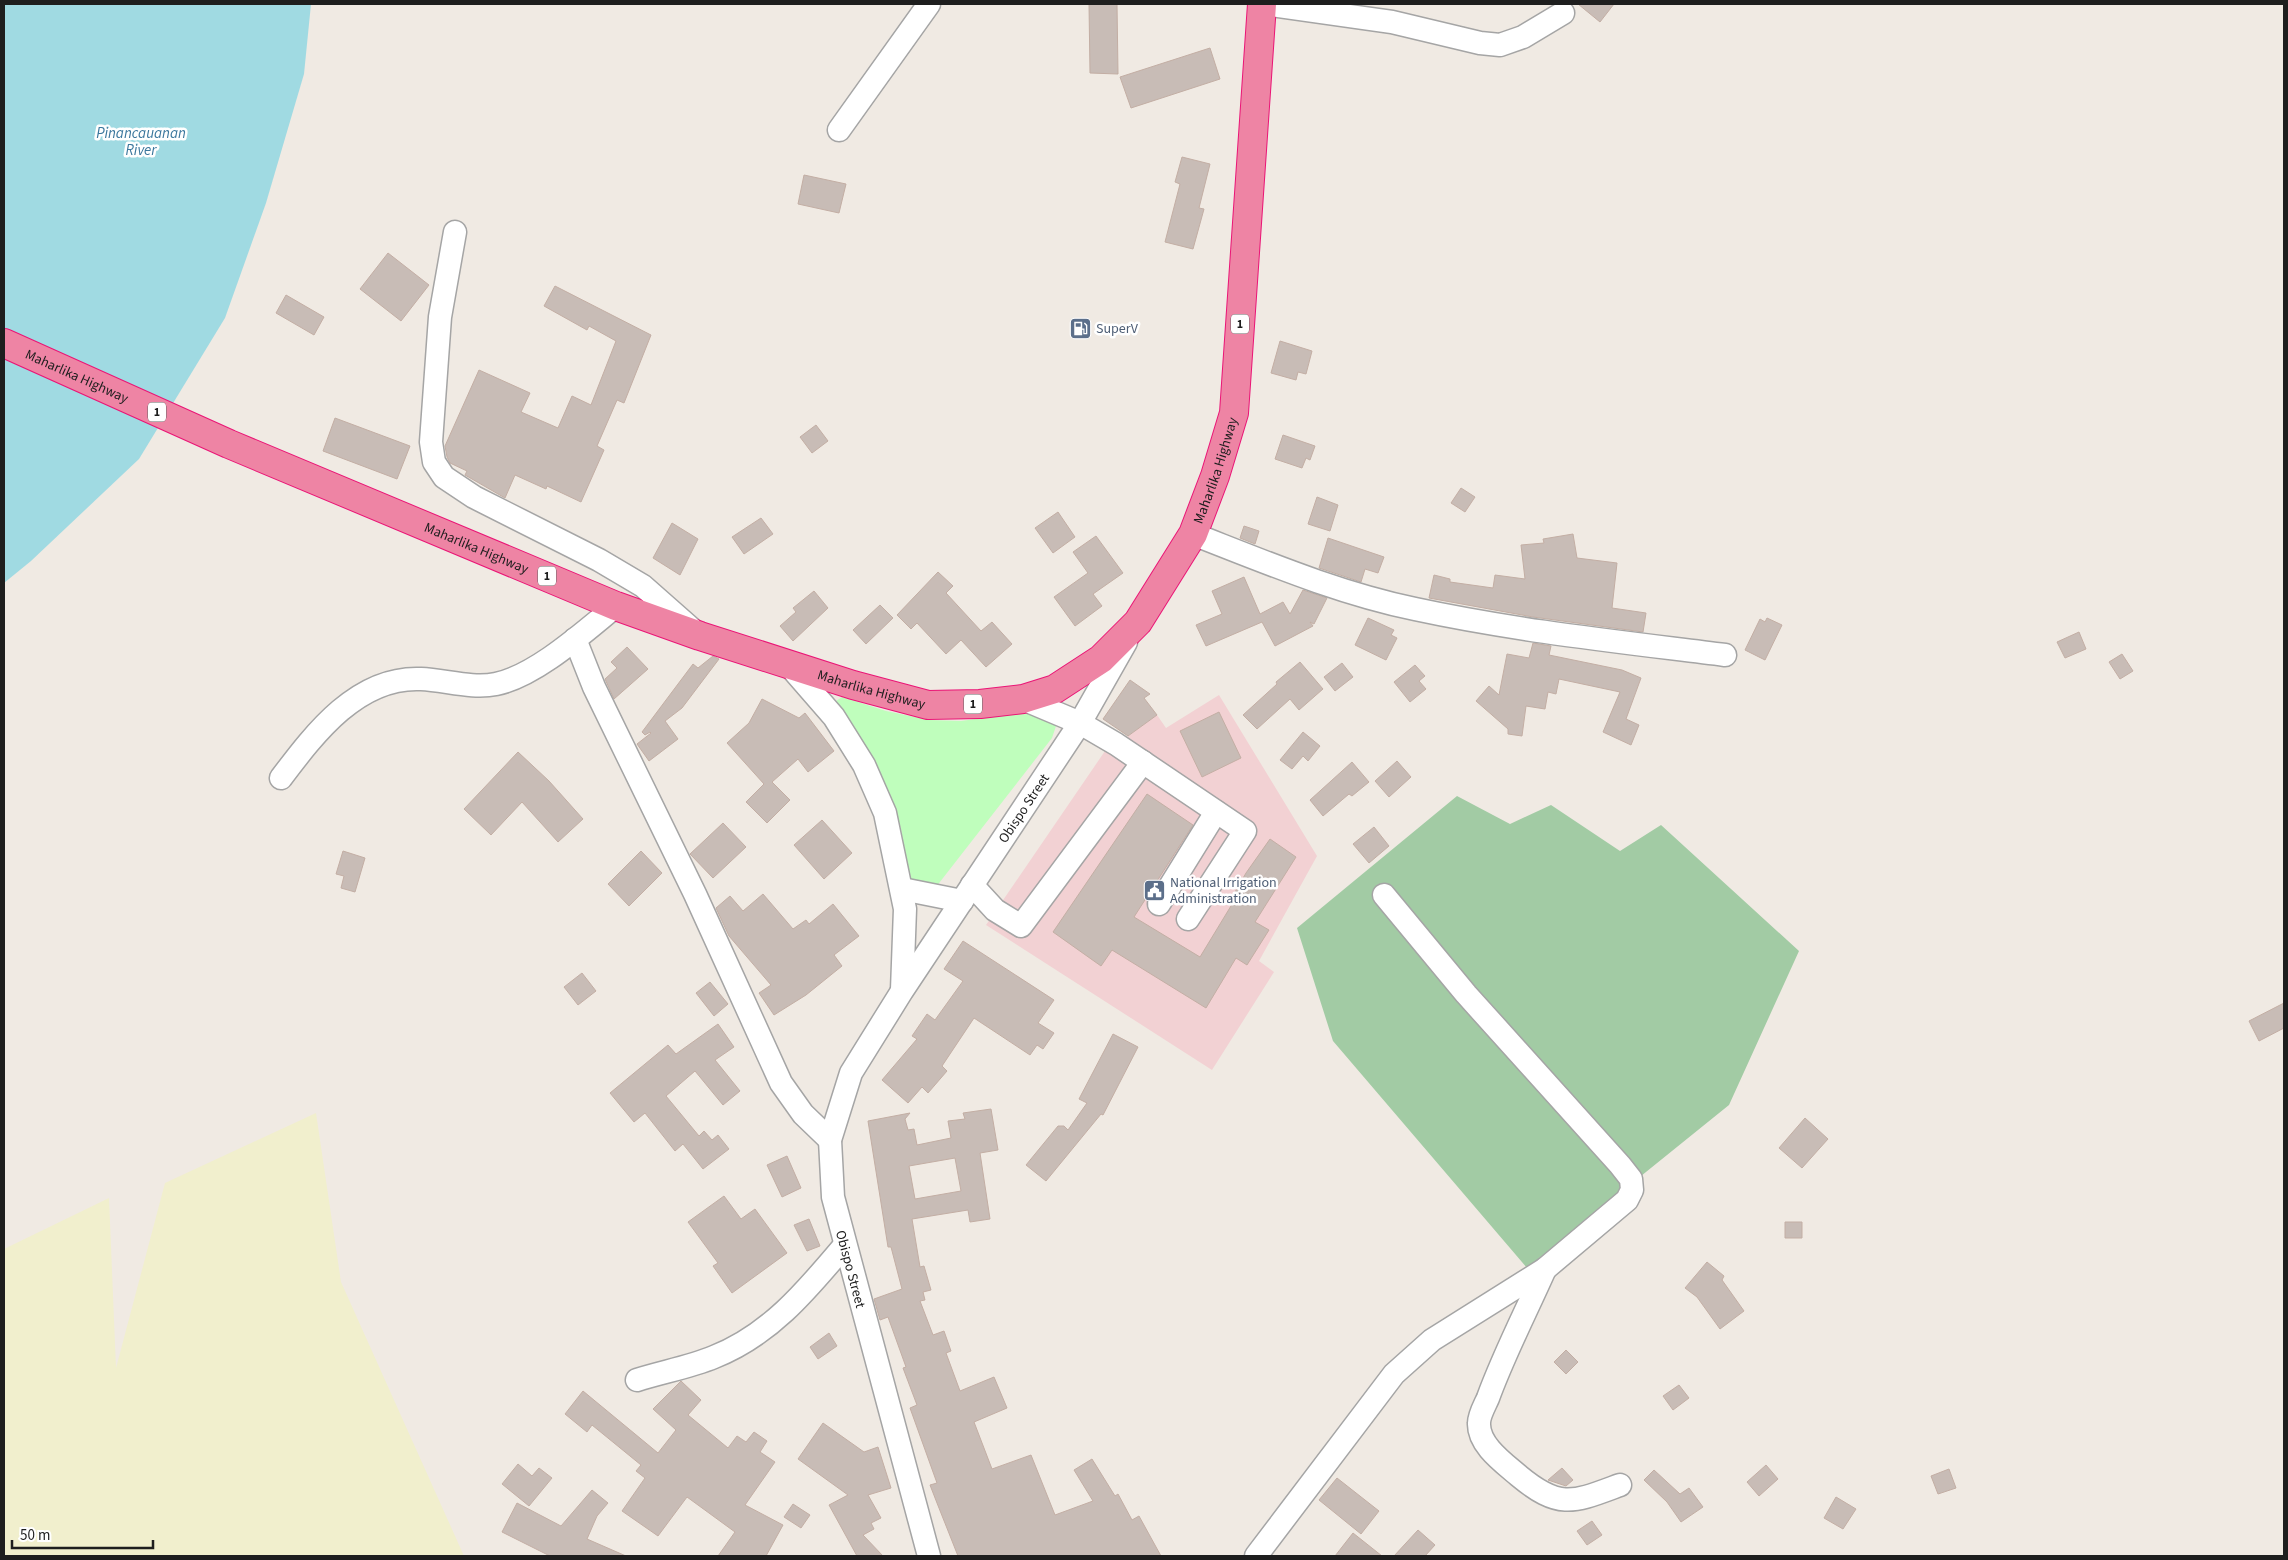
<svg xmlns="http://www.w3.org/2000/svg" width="2288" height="1560" viewBox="0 0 2288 1560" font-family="'Source Sans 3',sans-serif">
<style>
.commercial{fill:#f2d1d3}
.farmland{fill:#f1efcd}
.cemetery{fill:#a2cba4}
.park{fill:#bffebc}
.water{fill:#a0dae2}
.building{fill:#c8bcb6;stroke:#c3aea4;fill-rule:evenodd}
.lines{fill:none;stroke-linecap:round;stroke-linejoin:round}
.minor-casing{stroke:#a5a5a5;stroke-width:25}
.highway-casing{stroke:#ea1576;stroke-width:30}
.minor{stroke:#fff;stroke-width:22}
.highway{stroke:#ee84a4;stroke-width:28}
.labels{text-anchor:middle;stroke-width:5;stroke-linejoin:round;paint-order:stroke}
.shield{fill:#fff;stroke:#626262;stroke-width:1}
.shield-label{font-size:12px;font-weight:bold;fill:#1e1e1e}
.service-label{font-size:14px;fill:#4e5e75;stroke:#fff;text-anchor:start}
.street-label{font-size:14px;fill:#1e1e1e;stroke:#fff}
.water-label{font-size:15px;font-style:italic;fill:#3b779d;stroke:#fff}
</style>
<rect width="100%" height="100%" fill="#f0eae3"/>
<path class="commercial" d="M1219,695L1317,856L1259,961L1274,972L1212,1070L986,925L1118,732L1123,740L1157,715L1166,728Z"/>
<path class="farmland" d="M316,1113L341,1282L464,1556H4V1249L109,1198L116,1368L165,1183Z"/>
<path class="cemetery" d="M1457,796L1510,824L1551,805L1620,851L1661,825L1799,951L1729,1105L1527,1268L1333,1041L1297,928Z"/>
<path class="park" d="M842,697L886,711L930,720L961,721L990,717L1025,707L1050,716L1056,726L1052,738L936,887L910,883L901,829L882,780L837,708L836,701Z"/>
<path class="water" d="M4,4H311L304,74L266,203L225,318L139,459L31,561L4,583Z"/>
<path class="building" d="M1089,4H1117L1118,74L1090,73Z
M1578,4H1614L1600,22Z
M1210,48L1220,79L1131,108L1120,77Z
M1182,157L1210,164L1199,208L1204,209L1193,249L1165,242L1180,184L1175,182Z
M804,175L846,184L839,213L798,204Z
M388,253L429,285L401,321L360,289Z
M555,286L651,335L624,403L617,400L597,446L604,450L581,502L547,486L546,489L515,475L505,498L465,475L467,471L450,463L447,457L445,446L479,370L530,393L521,412L558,428L572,396L591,405L616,341L589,326L587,330L544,306Z
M286,295L324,317L314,335L276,313Z
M1280,341L1312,351L1306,374L1298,372L1296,380L1271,373Z
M335,418L410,446L397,479L323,451Z
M816,425L828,441L812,453L800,437Z
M1283,435L1315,446L1310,460L1306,458L1302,468L1275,459Z
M1461,488L1475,497L1465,512L1451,503Z
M1317,497L1338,505L1330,531L1308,524Z
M1058,512L1075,537L1053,553L1035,528Z
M761,518L773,534L744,554L732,537Z
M672,523L698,539L680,575L653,558Z
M1244,526L1259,531L1255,544L1240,538Z
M1573,534L1577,558L1617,563L1612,608L1646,613L1643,632L1533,617L1429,598L1434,575L1450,579V582L1493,588L1495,575L1525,579L1521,545L1544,543L1543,539Z
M1096,536L1123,573L1093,594L1102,606L1075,626L1054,597L1088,573L1073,552Z
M1328,538L1384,557L1378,573L1365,569L1361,582L1319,568Z
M938,572L953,586L946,593L981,631L992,622L1012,644L986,667L961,640L946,654L917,623L911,629L897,615Z
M1244,577L1260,614L1283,602L1290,614L1303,590L1327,598L1314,624L1310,622L1313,626L1275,646L1262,622L1206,646L1196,625L1222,614L1212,591Z
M814,591L828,608L793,641L780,626L796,612L793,608Z
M880,605L893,618L866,644L853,630Z
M1368,618L1394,630L1391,635L1397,638L1386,660L1355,645Z
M1767,618L1782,625L1765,660L1745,650L1760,619L1765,622Z
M2079,632L2086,649L2065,658L2057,642Z
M1533,643L1551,646L1549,655L1622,670L1641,678L1626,719L1639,725L1631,745L1603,732L1620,692L1559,679L1556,694L1548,692L1545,709L1526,706L1522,736L1508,734V729L1476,701L1489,686L1499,695L1507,654L1529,658Z
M627,647L648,669L614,699L605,679L617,668L611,662Z
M2122,654L2133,671L2120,679L2109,662Z
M713,656L719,659L682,708L665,721L678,739L649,761L637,744L651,733L650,732L645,735L642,732L693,664L698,668Z
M1300,662L1323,689L1299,710L1290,699L1257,729L1243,715L1277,684L1276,682Z
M1342,663L1353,677L1335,691L1324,677Z
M1415,665L1425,676L1419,681L1426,689L1410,702L1394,682Z
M1130,680L1150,694L1144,698L1157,715L1128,736L1103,719Z
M762,699L799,718L805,713L834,751L808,772L798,759L772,782L790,800L767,823L746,802L764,784L727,743L749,723Z
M1219,712L1241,758L1202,777L1180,731Z
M1303,732L1320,746L1308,761L1303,756L1292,769L1280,760Z
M518,752L549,781L583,819L558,842L522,802L491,835L464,809Z
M1397,761L1411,777L1389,797L1375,781Z
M1352,762L1369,782L1352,796L1349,794L1323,816L1310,800Z
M1147,794L1193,825L1134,917L1200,957L1234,901L1231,899L1246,873L1270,839L1296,857L1255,922L1269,930L1247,965L1236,958L1206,1008L1112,950L1101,966L1053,932Z
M822,820L852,853L824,879L794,845Z
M723,823L746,847L713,878L690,854Z
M1374,827L1389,846L1369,863L1353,844Z
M343,851L365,858L355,892L341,888L344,876L336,874Z
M641,851L662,873L629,906L608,884Z
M763,894L793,929L806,920L809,924L833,904L859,936L834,955L842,966L806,995L774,1015L759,993L771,985L729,936L716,908L730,896L743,911Z
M963,941L1054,1000L1038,1023L1054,1033L1043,1049L1037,1045L1030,1055L974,1018L942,1066L947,1071L928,1093L922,1087L908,1103L882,1080L917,1039L912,1036L927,1014L935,1020L963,981L944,969Z
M582,973L596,991L578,1005L564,987Z
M710,982L728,1004L714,1016L696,993Z
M2284,1003V1028L2259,1041L2249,1021Z
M718,1024L734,1047L715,1060L740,1091L723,1105L695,1071L666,1096L699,1136L704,1131L712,1140L718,1135L729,1149L703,1169L683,1144L675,1151L645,1113L634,1122L610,1093L668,1045L676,1054Z
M1113,1034L1138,1047L1103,1115L1101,1114L1046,1181L1026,1165L1058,1126H1064L1068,1130L1087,1103L1079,1099Z
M991,1109L998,1150L980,1153L990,1219L970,1222L968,1210L912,1219L920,1267L924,1266L931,1290L923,1292L925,1300L920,1301L933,1335L944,1331L951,1351L946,1353L960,1391L994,1377L1007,1408L974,1422L992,1469L1031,1455L1055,1515L1093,1501L1074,1470L1092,1459L1115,1496L1118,1494L1132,1520L1139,1516L1161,1556H958L937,1503L930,1485L937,1483L910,1408L917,1405L903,1368L906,1367L888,1317L880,1320L874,1299L902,1289L891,1247H888L868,1121L910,1113L905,1119L908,1130L914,1129L917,1145L951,1138L948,1121L965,1119L963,1113ZM955,1158L961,1191L915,1199L909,1166Z
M1805,1118L1828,1139L1802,1168L1779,1148Z
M787,1156L801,1188L782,1197L767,1165Z
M724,1196L741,1219L755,1209L787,1253L732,1293L713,1266L718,1263L688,1222Z
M809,1219L820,1246L807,1251L794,1225Z
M1785,1222H1802V1238H1785Z
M1707,1262L1724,1276L1722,1280L1744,1311L1720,1329L1697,1297L1685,1288Z
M829,1333L837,1346L818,1359L810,1347Z
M1566,1350L1578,1362L1566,1374L1554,1362Z
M681,1381L701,1400L688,1415L728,1448L737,1436L746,1442L754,1432L767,1441L760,1452L775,1462L745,1505L783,1525L766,1556H718L735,1532L687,1497L658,1536L622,1511L645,1478L636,1471L641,1465L592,1425L587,1432L565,1414L583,1391L658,1453L676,1430L653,1409Z
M1679,1385L1689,1398L1673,1410L1663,1396Z
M823,1423L864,1452L878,1447L891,1488L868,1495L881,1518L871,1523L874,1529L863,1535L883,1556H857L829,1505L848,1495L798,1459Z
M518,1464L532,1476L539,1468L552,1478L529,1506L502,1484Z
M1766,1465L1778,1479L1759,1496L1747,1482Z
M1562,1468L1573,1480L1566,1486L1548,1480Z
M1949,1469L1956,1488L1938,1494L1931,1476Z
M1654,1470L1680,1494L1689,1488L1703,1507L1681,1522L1667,1502L1644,1480Z
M1337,1478L1379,1511L1361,1534L1319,1500Z
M592,1490L608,1503L597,1516L587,1539L626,1556H550L502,1532L517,1503L561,1526Z
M1836,1497L1856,1509L1843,1529L1824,1518Z
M793,1504L810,1515L801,1528L784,1517Z
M1592,1521L1602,1535L1587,1545L1577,1531Z
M1418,1530L1435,1545L1425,1556H1394Z
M1353,1533L1382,1556H1335Z"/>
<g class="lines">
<defs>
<g id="minor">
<path d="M1264,4L1392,22L1480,43L1500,45L1523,37L1563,13"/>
<path d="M839,130L929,4"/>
<path d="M455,232L440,317L431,442L434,462L444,477L474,497L599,560L643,586L694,631"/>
<path d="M1193,534C1265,562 1338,593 1415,609C1517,631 1622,642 1725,655"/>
<path d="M575,639L594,687L695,894L781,1083L803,1114L830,1140"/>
<path d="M787,663L834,717L864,765L885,813L905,909L902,990"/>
<path d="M1023,699L1080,723L1116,744L1245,831L1188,919"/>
<path d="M281,778C315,733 358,676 421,679C445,680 472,689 496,684C536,676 585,631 616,606"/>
<path d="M972,885L995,910L1021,926L1143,762"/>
<path d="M902,889L962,901"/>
<path d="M1159,904L1216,812"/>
<path d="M1545,1269C1526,1312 1504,1354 1488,1398C1485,1405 1479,1415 1479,1423C1478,1445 1504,1463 1519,1476C1560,1510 1574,1502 1620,1485"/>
<path d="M637,1380C662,1372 690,1367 714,1357C770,1335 807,1290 844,1246"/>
<path id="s1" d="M929,1556L833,1197L830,1140L851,1073L902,991L1080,723L1126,642"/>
<path d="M1256,1556L1394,1374L1432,1340L1545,1269L1627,1200L1632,1190L1631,1179L1620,1165L1466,994L1384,895"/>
</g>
<g id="highway">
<path id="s2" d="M4,343L229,444L616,606L700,636L853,685L928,705L980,704L1023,699L1055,689L1101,659L1138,622L1193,534L1215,476L1234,413L1262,4"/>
</g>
</defs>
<use href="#minor" class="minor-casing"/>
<use href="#highway" class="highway-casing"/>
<use href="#minor" class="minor"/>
<use href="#highway" class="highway"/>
</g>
<defs>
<symbol id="fuel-square" viewBox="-11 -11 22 22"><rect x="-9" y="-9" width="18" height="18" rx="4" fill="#5c6f8a" stroke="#fff"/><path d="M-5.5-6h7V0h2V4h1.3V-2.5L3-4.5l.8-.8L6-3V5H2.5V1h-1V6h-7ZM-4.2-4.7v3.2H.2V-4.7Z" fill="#fff"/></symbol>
<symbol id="civic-square" viewBox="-11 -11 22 22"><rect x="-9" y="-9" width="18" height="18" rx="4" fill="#5c6f8a" stroke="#fff"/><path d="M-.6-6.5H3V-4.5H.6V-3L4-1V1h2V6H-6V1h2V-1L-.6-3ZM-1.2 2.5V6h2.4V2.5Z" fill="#fff"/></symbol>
</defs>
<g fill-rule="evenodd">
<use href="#fuel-square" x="1068" y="316" width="25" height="25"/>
<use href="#civic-square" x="1142" y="878" width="25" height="25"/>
</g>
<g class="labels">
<g class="shield">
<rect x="1231" y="314.5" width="18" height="19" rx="4"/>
<rect x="148" y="402.5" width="18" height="19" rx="4"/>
<rect x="538" y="566.5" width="18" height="19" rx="4"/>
<rect x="964" y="694.5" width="18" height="19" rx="4"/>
</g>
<g class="shield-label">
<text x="1240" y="328">1</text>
<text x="157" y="416">1</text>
<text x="547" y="580">1</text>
<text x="973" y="708">1</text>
</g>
<g class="service-label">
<text x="1096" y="333">SuperV</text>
<text x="1170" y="887">National Irrigation<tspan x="1170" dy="16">Administration</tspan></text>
</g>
<g class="street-label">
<text dy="5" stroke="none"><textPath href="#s2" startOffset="80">Maharlika Highway</textPath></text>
<text dy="5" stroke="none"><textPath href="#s2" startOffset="1401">Maharlika Highway</textPath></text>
<text dy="5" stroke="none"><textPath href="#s2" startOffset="515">Maharlika Highway</textPath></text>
<text dy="5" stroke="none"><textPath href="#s2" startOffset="935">Maharlika Highway</textPath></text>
<text dy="5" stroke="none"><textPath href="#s1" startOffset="815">Obispo Street</textPath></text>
<text transform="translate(851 1269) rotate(75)" y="5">Obispo Street</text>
</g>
<g class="water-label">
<text x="141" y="138">Pinancauanan<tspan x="141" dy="17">River</tspan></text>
</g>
</g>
<rect width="2288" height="1560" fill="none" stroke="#1e1e1e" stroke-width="10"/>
<path d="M12 1540v8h141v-8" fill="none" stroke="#1e1e1e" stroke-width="2.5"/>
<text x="20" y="1540" font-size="15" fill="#1e1e1e" stroke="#ffffff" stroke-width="4" paint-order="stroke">50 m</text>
</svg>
